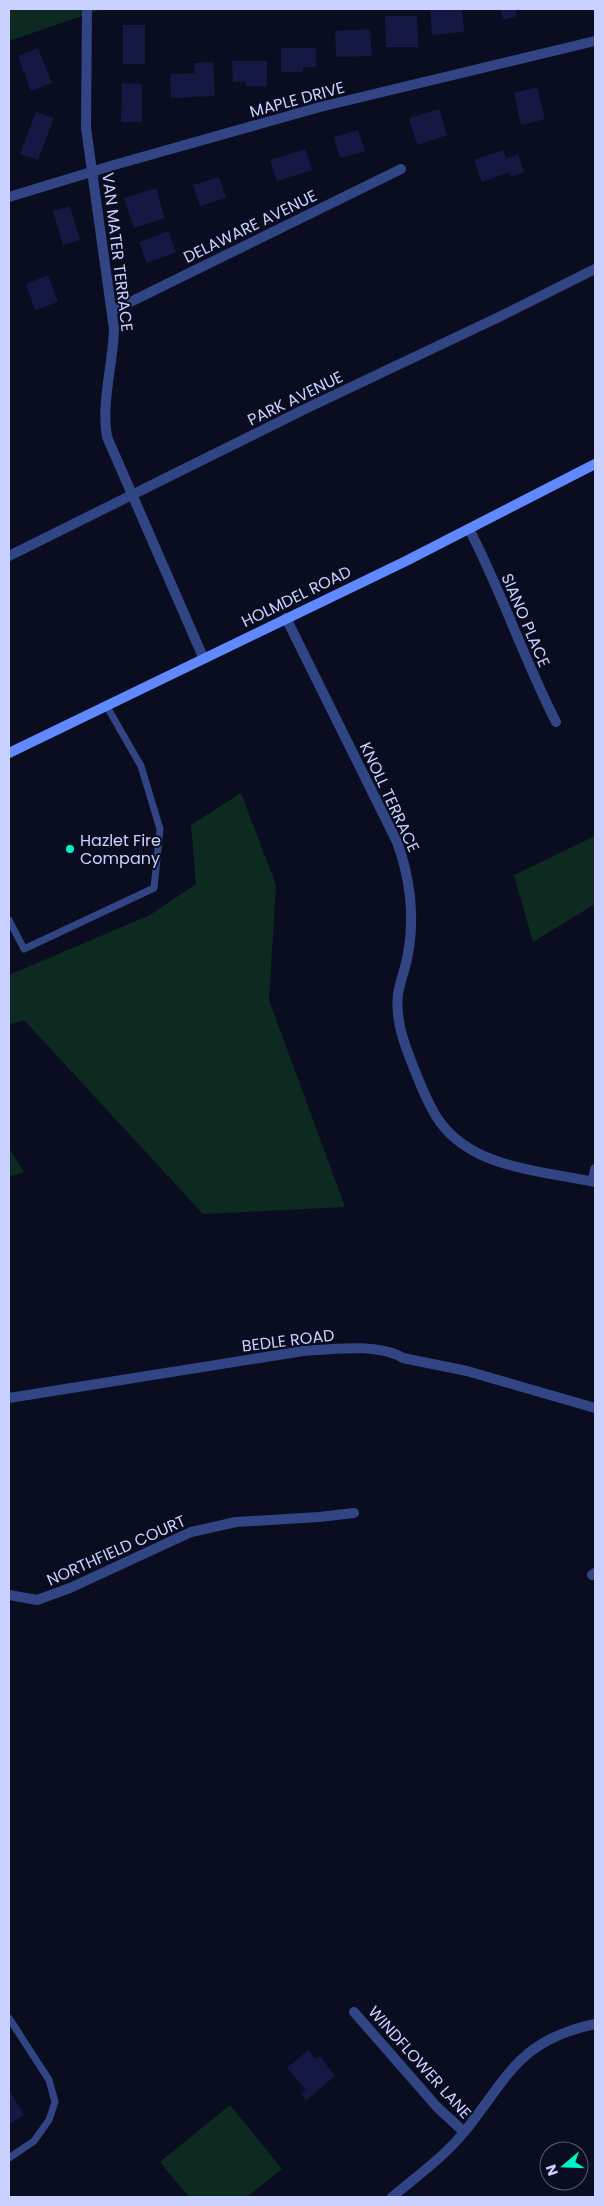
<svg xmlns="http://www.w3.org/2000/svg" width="604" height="2206" viewBox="0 0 604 2206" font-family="Poppins,sans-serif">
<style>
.green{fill:#0d2a21}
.building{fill:#151843}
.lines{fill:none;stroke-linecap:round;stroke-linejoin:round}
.service{stroke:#314584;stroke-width:7}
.minor{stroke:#314584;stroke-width:10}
.secondary{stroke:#6089ff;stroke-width:10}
.poi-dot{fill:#00f4c8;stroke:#0a0d20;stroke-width:2}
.labels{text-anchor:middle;stroke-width:4;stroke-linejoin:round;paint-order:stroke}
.street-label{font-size:16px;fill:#c9d2ff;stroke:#0a0d20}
.poi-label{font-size:16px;fill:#c9d2ff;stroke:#0a0d20;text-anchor:start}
</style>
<rect width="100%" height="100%" fill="#0a0d20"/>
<path class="green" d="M9,9H102L9,41Z
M241,793L276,885L269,1000L345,1207L203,1214L24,1020L9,1025V975L150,915L196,884L191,825Z
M595,836V904L533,942L514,875Z
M9,1148L24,1172L9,1177Z
M230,2105L282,2169L247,2197H189L160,2162Z"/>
<path class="building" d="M430,9H462L464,32L432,35Z
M500,9H515L517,16L503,20Z
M385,16H417L418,47H386Z
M123,25H145V64H123Z
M370,29L372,56L336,57L335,31Z
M38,48L52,83L31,91L18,56Z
M281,48H316V67H303V72H281Z
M232,61H267V86H246L245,81L233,82Z
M213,62L215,96L171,98L170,74L195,73L194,63Z
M122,83L142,84V122H121Z
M537,87L545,119L521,125L514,93Z
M439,109L447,135L417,145L409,118Z
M36,112L54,118L38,160L20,154Z
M358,130L365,151L340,158L334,137Z
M305,149L312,170L277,181L270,160Z
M503,150L506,159L518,154L524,172L511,177L510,172L482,182L474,160Z
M219,177L226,198L200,206L193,185Z
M156,188L165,218L134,228L124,198Z
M70,206L80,240L63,245L53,211Z
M168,231L176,252L147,263L139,242Z
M48,275L58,302L35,310L26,284Z
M308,2050L316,2059L320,2056L335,2076L306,2100L301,2094L306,2090L287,2068Z
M9,2090L24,2115L9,2124Z"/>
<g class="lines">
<path class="service" d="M9,920L24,949L154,888L160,829L141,766L106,705
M9,2018L49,2080L55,2102L49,2120L34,2141L9,2158"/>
<path class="minor" d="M87,9L86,128L114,329C113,365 101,402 107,437L203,657
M9,197L114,165L320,107L595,41
M112,311L401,169
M469,529C502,592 524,660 556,722
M9,556L305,409L501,316L595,269
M286,618L397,842C410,877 415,917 408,954C406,967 400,981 398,994C395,1022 405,1046 415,1071C422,1088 429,1107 440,1122C474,1169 543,1171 595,1182
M593,1181L595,1169
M9,1398L303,1351C331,1349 379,1343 403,1358L467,1371L595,1408
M592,1575L595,1573
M9,1595L37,1600L70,1588L191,1532L236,1522L319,1517L354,1513
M354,2012L437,2107L464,2132
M392,2197C416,2177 445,2156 465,2131C509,2076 519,2040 595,2024"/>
<path class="secondary" d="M9,753L406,561L595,464"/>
</g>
<circle class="poi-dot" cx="70" cy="849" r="5"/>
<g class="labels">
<g class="street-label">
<text transform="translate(297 99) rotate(-15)" y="6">MAPLE DRIVE</text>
<text transform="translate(250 226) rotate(-26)" y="6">DELAWARE AVENUE</text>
<text transform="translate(118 252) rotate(83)" y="6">VAN MATER TERRACE</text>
<text transform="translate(295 398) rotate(-26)" y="6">PARK AVENUE</text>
<text transform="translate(296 596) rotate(-26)" y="6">HOLMDEL ROAD</text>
<text transform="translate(526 620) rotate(67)" y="6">SIANO PLACE</text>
<text transform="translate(390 797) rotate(65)" y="6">KNOLL TERRACE</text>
<text transform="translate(288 1340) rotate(-7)" y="6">BEDLE ROAD</text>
<text transform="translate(116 1550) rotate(-24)" y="6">NORTHFIELD COURT</text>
<text transform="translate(420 2062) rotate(48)" y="6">WINDFLOWER LANE</text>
</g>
<g class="poi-label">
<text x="80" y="846">Hazlet Fire<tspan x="80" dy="18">Company</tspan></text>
</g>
</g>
<rect width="604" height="2206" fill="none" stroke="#c9d2ff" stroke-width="20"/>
<g transform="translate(564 2166) rotate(251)"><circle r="24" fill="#0a0d20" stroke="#565c79"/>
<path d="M0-4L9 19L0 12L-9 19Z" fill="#00f4c8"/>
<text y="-8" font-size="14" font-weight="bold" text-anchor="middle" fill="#c9d2ff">N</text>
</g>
</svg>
